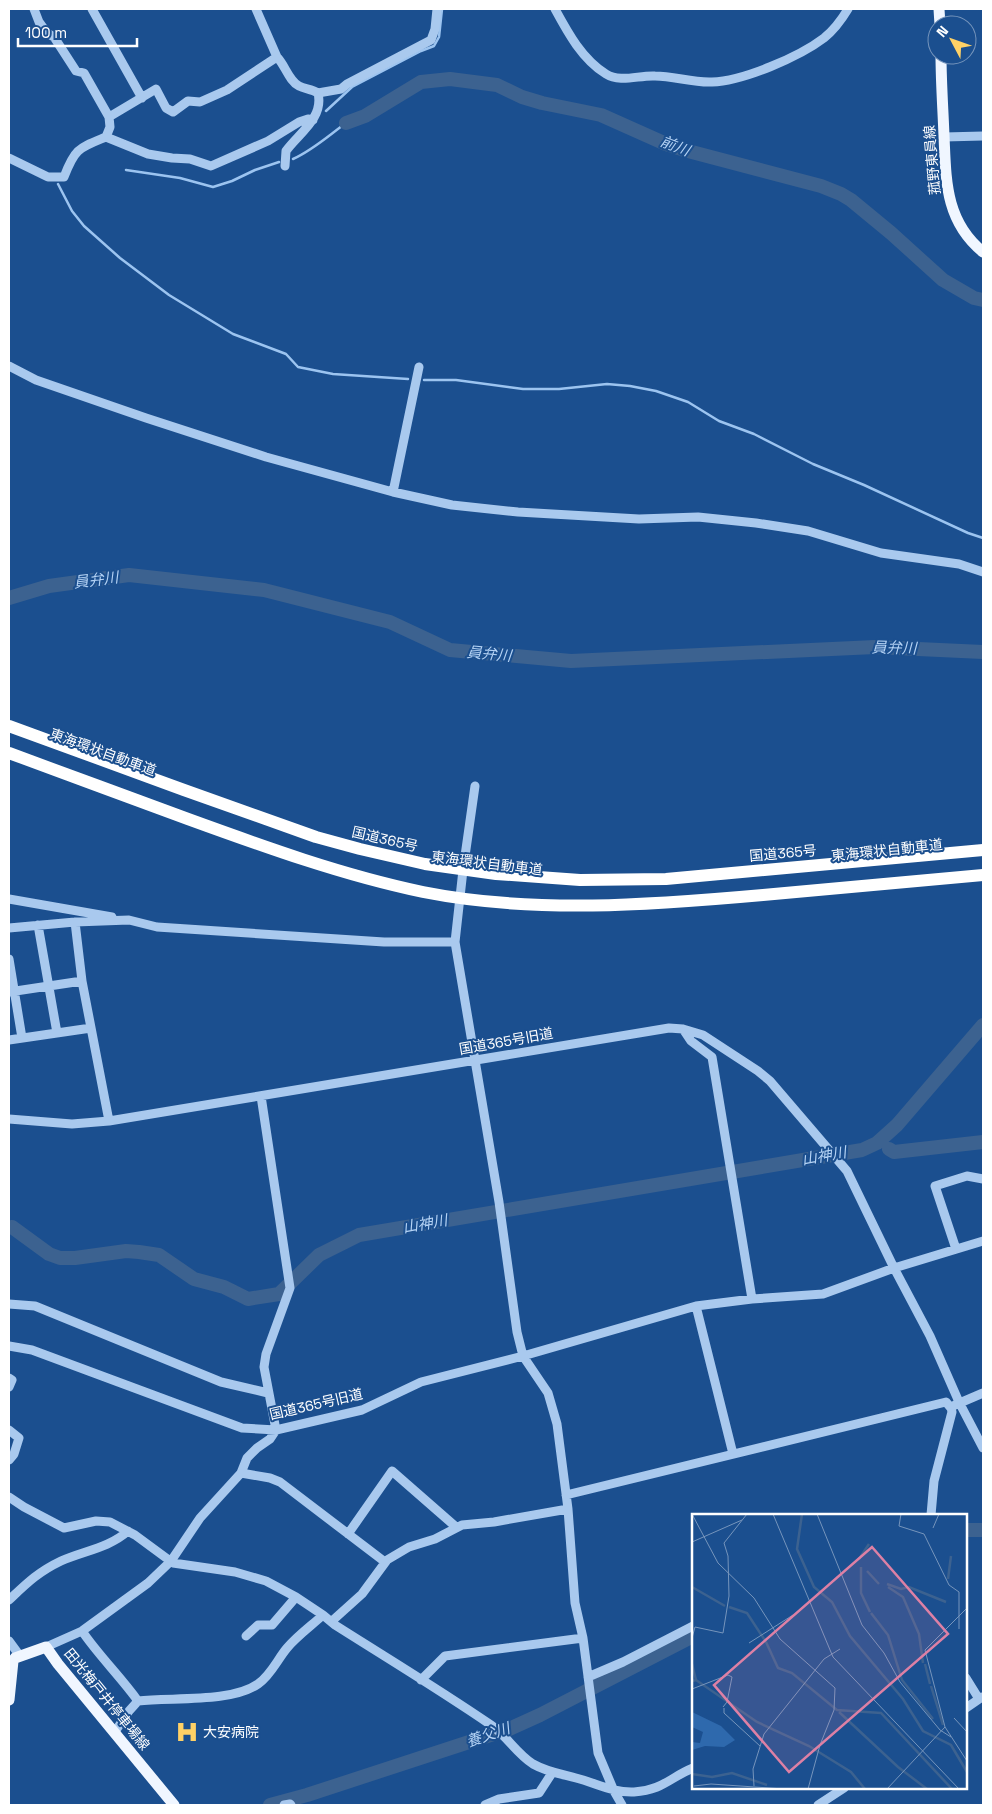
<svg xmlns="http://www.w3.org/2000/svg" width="992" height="1814" viewBox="0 0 992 1814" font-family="'Space Grotesk','Noto Sans JP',sans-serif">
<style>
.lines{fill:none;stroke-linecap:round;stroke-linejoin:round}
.stream{stroke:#9cc4f0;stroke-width:2.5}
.river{stroke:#3c6290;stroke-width:14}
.minor{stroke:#a9c9ee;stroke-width:9}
.major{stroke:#f0f6ff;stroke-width:11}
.highway{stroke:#fff;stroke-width:12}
.labels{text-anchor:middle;stroke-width:4;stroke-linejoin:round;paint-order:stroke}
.street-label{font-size:14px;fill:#fff;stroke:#1b4f8f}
.poi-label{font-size:14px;fill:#fff;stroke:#1b4f8f;text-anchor:start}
.water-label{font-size:15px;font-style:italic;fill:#b5d3f5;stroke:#1b4f8f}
.inset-river{fill:none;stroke:#3c6290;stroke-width:2.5}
.inset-road{fill:none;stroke:#7695bc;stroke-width:1}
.view{fill:#dd80a5;fill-opacity:0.15;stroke:#dd80a5;stroke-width:2.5}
.inset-edge{fill:none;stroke:#fff;stroke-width:2.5}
</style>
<rect width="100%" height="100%" fill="#1b4f8f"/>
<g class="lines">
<path class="stream" d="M326,111L352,87L421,51L434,46L439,37L442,9
M293,159C313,150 328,136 346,123
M126,170L180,178L213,187L232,181L255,170L279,162
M58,184L72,211L84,226L120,258L169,295L233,334L286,354L298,367L333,374L408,379
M424,380H456L523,389H559L607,384L630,386L656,391L688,402L719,421L754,434L813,464L864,485L968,533L983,538
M9,1224L12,1227"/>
<path class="river" d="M346,123L365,116L421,82L450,79L497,85L522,97L542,103L601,115L666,144L688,151L821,186L841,194L851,200L891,233L943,280L974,298L983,300
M9,598L49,586L129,575L264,590L390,622L450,650L571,661L875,647L983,652
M889,1149L894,1152L983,1142
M12,1227L49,1254L60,1258H75L126,1251L139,1252L159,1255L194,1279L224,1287L248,1299L279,1294L319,1255L359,1235L862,1150L877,1143L897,1125L983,1025
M966,1530H983
M270,1805L307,1795L509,1729L540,1715L693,1636"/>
<path class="minor" d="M34,9L39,22L47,33L54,37L76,71L84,73L109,117L110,127L106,137
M92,9L142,98
M555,9C568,33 582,59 606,74C620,83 639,75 655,76C674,76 693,83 712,82C743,81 799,57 824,38C834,30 842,19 848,9
M277,57C285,65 289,81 299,86C305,89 312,89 318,93C324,118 299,133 286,151L285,166
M318,93L341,89L347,84L431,40L435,29L437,9
M109,117L156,89L166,108L173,112L188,101L200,102L227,90L277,57L256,9
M944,137L983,136
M9,158L48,177H64C75,148 79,148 106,137L148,154L172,158L190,159L211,166L268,141L299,122L308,119L313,120
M9,366L36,380L146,418L266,457L393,492L452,505L518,512L639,519L698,517L756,523L808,531L881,553L959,564L983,572
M393,492L419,367
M475,786L463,870L455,942L499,1202L517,1332L523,1356L548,1393L557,1424L568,1509L575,1603L583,1638L598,1753L614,1791L622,1805
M9,899L112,917
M75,922L82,981L109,1121
M38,925L57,1033
M9,928L75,922L129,920L157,927L384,942H455
M9,959L22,1038
M9,992L82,981
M683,1029L691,1041L712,1057L752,1299
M9,1040L91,1028
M9,1119L72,1124L109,1121L669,1028L683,1029L703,1035L758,1071L770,1081L847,1171L894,1268L930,1336L959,1402L983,1448
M956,1249L935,1186L967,1176L983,1179
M9,1304L35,1306L221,1382L268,1393
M696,1306L733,1454
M9,1346L32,1350L242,1428L276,1430L362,1410L421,1382L523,1356L696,1306L752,1299L823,1294L894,1268L983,1241
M9,1378L12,1380L9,1387
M955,1405L983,1393
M9,1430L19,1438L14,1454L9,1460
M241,1473L270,1478L280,1482L385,1562
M566,1495L946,1402L951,1408L952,1412L934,1481L931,1515
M9,1497L24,1507L64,1528L96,1521L110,1522L135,1535L173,1563L235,1572L266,1581L296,1597L323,1615L335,1625C387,1658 440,1690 491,1725C507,1736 516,1753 533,1764C547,1772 561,1774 576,1778C596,1783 613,1793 634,1792C663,1790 669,1778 693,1768
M348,1534L392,1471L456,1527
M9,1600C27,1583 38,1572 61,1561C83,1551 109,1548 128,1531
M332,1621L362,1594L387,1560L409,1547L435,1539L462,1525L494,1522L568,1509
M82,1631C99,1656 121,1677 138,1701
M246,1636L258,1625H272L296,1597
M9,1641L20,1656
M46,1647L82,1631L148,1583L171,1561L200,1518L241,1473L247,1458L257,1448L270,1439L276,1430L264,1367L266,1354L290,1288L261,1096
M588,1677L623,1662L693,1626
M966,1678L979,1699
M421,1680L445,1656L583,1638
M966,1708L982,1697
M114,1733L129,1711L138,1701C172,1697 231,1703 258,1684C271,1675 277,1660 287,1648C297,1636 311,1626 323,1615
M284,1805L290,1804L291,1805
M485,1805L499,1799L539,1793L552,1773
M818,1805L844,1788"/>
<path class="major" d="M939,9L940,25
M941,55C941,82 943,109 944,136C946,180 945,221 983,252
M9,1700L13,1661L15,1658L46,1647L58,1664L174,1805"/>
<path class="highway" d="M9,726L184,790L316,837L360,849L425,864L496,874L580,880L666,879L983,850
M9,753C69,775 128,797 188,819C265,847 342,875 423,892C534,914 651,905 763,895C836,888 910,882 983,875"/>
</g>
<defs>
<symbol id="hospital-bare" viewBox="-9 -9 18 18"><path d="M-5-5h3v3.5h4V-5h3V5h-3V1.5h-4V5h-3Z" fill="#ffd166" stroke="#1b4f8f" stroke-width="2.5" paint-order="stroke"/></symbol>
</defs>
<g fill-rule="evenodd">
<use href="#hospital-bare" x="171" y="1716" width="32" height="32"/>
</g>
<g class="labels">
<g class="street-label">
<text transform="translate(932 160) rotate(-95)" y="5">菰野東員線</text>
<text transform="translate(103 752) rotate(20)" y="5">東海環状自動車道</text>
<text transform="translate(385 839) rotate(13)" y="5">国道365号</text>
<text transform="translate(887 850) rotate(-6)" y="5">東海環状自動車道</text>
<text transform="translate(783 853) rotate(-5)" y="5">国道365号</text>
<text transform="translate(487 863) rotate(7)" y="5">東海環状自動車道</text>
<text transform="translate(506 1041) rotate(-10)" y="5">国道365号旧道</text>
<text transform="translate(316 1404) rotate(-13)" y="5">国道365号旧道</text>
<text transform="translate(107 1699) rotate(51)" y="5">田光梅戸井停車場線</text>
</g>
<g class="poi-label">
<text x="203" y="1737">大安病院</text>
</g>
<g class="water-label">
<text transform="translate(675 146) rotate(21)" y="5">前川</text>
<text transform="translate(96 580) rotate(-7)" y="5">員弁川</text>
<text transform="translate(894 648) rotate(1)" y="5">員弁川</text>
<text transform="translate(489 654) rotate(5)" y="5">員弁川</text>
<text transform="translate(824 1156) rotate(-10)" y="5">山神川</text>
<text transform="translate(425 1224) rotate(-10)" y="5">山神川</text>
<text transform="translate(488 1735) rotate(-19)" y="5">養父川</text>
</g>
</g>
<g transform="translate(692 1514)">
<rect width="275" height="275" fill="#1b4f8f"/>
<path d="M0,198L29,212L43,226L32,233L13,232L0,236V228L8,229L11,218L0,213Z" fill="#2e69ad"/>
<path class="inset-river" d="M110,0L105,35L122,73L140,88L158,122L211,185L231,217L259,231L275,258M167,45L177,30M169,53V79L178,98M175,57L187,70M256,65L259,42M195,70L209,75L217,73L254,88M0,73L33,92M196,73L211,83L227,120L231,149M37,93L55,99L74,128M179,99L196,121L210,166L241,205M74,128L86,154L100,159L145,196L189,199L260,275M0,150L4,166L0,167M233,150L238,170M4,166L65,208L117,232L159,258L173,275M239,172L251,211M147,198L206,253L235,275M0,260L20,263L40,259L75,271"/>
<path class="inset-road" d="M0,0L26,49L62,84L88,125L143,174L142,196L128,231L116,275M81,0L141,143L267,275M125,0L170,111L192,139L208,168L248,216L259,223M209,0L207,12L232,20L257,71L267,78V115M241,14L247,0M0,28L50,6M0,124L3,113L31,119L37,82L36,42L32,29L55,0M57,129L101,101M0,175L36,161L40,163L35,188L31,193M32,194V199L68,232M262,204L275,218M253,213L275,247M2,272L19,270L92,275M62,272L61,255L72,220L132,145L148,135M195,275L253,213L233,136L275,94"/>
<path class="view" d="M180,33L256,120L97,258L22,171Z"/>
<rect width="275" height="275" class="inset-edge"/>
</g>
<rect width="992" height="1814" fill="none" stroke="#ffffff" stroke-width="20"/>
<g transform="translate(952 40) rotate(311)"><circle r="24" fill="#1b4f8f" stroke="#7695bc"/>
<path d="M0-4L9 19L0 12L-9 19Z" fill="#ffd166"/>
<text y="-8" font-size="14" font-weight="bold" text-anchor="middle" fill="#ffffff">N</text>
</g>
<path d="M18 38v8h119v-8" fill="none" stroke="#ffffff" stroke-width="2.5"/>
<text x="25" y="38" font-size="15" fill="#ffffff" stroke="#1b4f8f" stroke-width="4" paint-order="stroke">100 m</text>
</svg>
